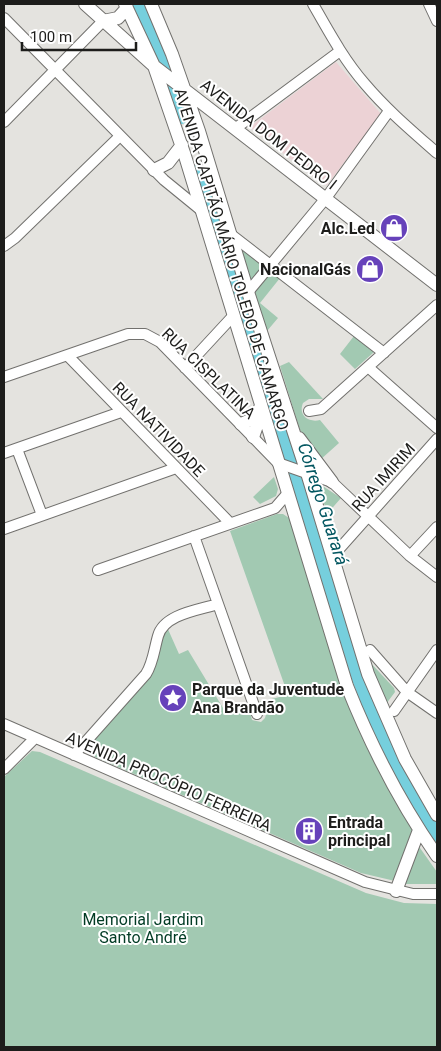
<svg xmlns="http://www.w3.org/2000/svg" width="441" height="1051" viewBox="0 0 441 1051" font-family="Roboto,sans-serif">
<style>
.education{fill:#ecd2d5}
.green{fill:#a2c9b2}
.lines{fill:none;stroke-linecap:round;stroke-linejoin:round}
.river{stroke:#76cfdd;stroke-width:14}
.minor-casing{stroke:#72716e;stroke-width:12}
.major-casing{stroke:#72716e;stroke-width:14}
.minor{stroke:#fff;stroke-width:10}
.major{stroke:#fff;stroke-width:12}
.labels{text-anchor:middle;stroke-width:4;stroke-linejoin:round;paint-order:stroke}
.street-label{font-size:16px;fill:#1d1d1b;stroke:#fff}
.poi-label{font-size:16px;font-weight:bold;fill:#1d1d1b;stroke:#fff;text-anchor:end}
.park-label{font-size:16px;fill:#013b24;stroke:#fff}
.water-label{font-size:18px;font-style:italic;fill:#025660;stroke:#fff}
</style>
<rect width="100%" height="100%" fill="#e4e3df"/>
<path class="education" d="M336,62L381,114L327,185H324L251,128V126Z"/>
<path class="green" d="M241,248L280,278L260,303L278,318L267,331Z
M354,336L374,352L355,369L340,354Z
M289,362L323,399H309L303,403C298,415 308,423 320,420L339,443L320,460L300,430L280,366Z
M274,477L278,489L276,496L260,504L253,497Z
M318,483L341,498L327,514Z
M277,514H283L289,518L340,682L413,830L395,881L361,873L95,757L88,749L89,745L148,678L163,632L167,627L179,654L188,650L223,708L248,704L252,720L261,722L265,718L267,711L259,702L288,695L230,531Z
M368,660L394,688L395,692L386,704Z
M32,751L40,752L366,893L404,903L437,904V1047H4V777Z
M417,848H420L437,872V884H405Z"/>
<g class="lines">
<path class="river" d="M137,4L167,73L181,117
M198,172L359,679C380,734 404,787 437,835"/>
<defs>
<path id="minor" d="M313,4C329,32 344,60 365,84C387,110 412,131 437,153
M429,4L437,21
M4,18L164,180L202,211
M4,122L103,21
M236,128L340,51
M229,233L384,353
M4,246L15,238L120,136
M248,292L326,198L389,111
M68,356L230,523
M368,367L437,428
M185,368L234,315
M4,377L128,334H145L160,342L278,463L332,482L410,556L437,577
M309,411L321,409L437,305
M17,449L42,515
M4,453L121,412
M4,529L176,468
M194,536L257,714
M410,556L437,527
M332,557L437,439
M98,570L275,508L288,493
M370,650L407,692L437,713
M394,711L437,650
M4,724L365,882L413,894H437
M74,755L146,674C153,663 154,650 158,636C164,614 199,610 218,604
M4,769L35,738"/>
<path id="major" d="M85,4L154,66L437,285
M125,4L154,66L185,156L347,686C371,746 400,803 437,856
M151,4L172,54L199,131L248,292L307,473L368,674L405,759L437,815
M103,21L118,18L127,8
M154,170L168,163L182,145
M241,424L255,418L261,406
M253,437L261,414
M299,438L332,482
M396,891L419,830"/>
</defs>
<use href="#minor" class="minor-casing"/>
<use href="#major" class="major-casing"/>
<use href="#minor" class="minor"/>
<use href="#major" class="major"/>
</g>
<defs>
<symbol id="shop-disc" viewBox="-11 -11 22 22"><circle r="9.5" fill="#6642ba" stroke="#fff"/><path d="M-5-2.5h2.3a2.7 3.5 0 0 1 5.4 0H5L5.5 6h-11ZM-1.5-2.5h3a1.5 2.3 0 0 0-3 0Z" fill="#fff"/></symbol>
<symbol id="sight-disc" viewBox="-11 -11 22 22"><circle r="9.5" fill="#6642ba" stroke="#fff"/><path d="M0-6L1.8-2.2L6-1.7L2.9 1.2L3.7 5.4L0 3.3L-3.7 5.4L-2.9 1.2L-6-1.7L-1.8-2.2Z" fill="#fff"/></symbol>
<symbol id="building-disc" viewBox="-11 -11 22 22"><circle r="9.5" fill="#6642ba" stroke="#fff"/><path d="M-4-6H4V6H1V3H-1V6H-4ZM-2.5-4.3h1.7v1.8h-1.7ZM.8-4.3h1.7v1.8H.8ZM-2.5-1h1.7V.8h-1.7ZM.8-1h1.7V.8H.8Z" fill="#fff"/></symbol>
</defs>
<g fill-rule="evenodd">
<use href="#shop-disc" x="378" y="212" width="32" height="32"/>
<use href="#shop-disc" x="354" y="253" width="32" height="32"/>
<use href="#sight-disc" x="157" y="682" width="32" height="32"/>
<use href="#building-disc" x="293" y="815" width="32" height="32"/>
</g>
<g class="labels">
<g class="street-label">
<text transform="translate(269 134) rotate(38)" y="6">AVENIDA DOM PEDRO I</text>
<text transform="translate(232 259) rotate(73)" y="6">AVENIDA CAPITÃO MÁRIO TOLEDO DE CAMARGO</text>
<text transform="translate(209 373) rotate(44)" y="6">RUA CISPLATINA</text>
<text transform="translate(159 429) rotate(46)" y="6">RUA NATIVIDADE</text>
<text transform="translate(383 477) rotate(-48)" y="6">RUA IMIRIM</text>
<text transform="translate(169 781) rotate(24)" y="6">AVENIDA PROCÓPIO FERREIRA</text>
</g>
<g class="poi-label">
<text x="375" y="234">Alc.Led</text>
<text x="351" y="275">NacionalGás</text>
<text x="192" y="695" text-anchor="start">Parque da Juventude<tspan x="192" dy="18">Ana Brandão</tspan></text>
<text x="328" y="828" text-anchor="start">Entrada<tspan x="328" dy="18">principal</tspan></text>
</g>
<g class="park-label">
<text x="143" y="925">Memorial Jardim<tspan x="143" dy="18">Santo André</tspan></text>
</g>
<g class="water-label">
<text transform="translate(323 504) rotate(72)" y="6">Córrego Guarará</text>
</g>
</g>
<rect width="441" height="1051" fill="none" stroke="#1d1d1b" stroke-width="10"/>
<path d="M22 42v8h114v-8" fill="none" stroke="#1d1d1b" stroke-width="2.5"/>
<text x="30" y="42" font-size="15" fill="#1d1d1b" stroke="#ffffff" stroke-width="4" paint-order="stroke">100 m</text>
</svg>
